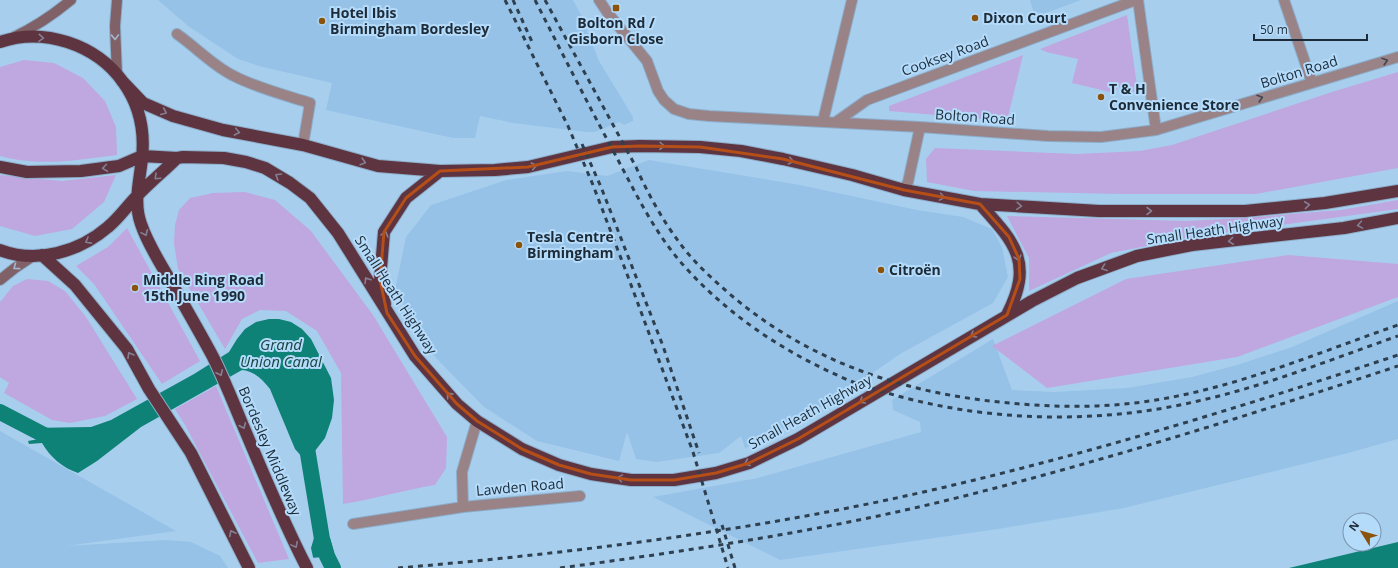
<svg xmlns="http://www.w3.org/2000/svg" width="1398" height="568" viewBox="0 0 1398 568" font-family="'Open Sans',sans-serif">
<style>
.built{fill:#96c2e7}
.green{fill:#bfa7df}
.water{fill:#0e8277}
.pier{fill:#a8ceee}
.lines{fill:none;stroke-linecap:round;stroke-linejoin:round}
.canal{stroke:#0e8277;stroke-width:16}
.street-casing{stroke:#8cadc9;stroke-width:12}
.secondary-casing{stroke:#8cadc9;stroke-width:12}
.highway-casing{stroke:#8cadc9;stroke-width:14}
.street{stroke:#998387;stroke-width:10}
.secondary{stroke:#806168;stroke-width:10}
.highway{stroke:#5d343f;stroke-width:12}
.rail{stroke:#2e404f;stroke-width:3;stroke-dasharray:5 5;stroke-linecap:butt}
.oneway{stroke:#a5b6cf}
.oneway2{stroke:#857f94}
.oneway3{stroke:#42454f}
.marked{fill:none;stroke:#b54e17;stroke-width:3;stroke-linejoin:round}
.poi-dot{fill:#8b5209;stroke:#b5dbfb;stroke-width:1.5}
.labels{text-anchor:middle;stroke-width:4;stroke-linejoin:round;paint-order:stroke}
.poi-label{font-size:14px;font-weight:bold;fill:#1c2b37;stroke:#b5dbfb;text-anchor:start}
.street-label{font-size:14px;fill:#1c2b37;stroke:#b5dbfb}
.water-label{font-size:15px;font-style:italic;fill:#18453f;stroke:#b5dbfb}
</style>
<rect width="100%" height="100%" fill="#a8ceee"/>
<path class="built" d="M158,0H573L581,15L599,61L633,117V121L624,125L619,122L595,132H587L513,123L480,116L475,138H453L326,110L332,83L259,66L238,59L188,26Z
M1030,0H1081L1035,17Z
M649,160L800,185L917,210L963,217L992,229L1002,247L1008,277L993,303L900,354L835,399L770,436L745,448L741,436L719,453L657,462L636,459L627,432L619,461L537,441L484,407L436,358L417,329L395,290L406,237L431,205L506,180L567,171L607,176Z
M1398,301V439L1348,453L1124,508L998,529L780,560L653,497L758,478L921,432L920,422L893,410L892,400L993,339L1012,390L1054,392L1127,388L1192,377L1237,365L1292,347Z
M0,431L176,531L66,546L166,540L191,542L220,556L228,568H0Z"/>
<path class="green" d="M1127,15L1138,93L1118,87L1114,93L1072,83L1078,59L1046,52L1040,49Z
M1023,55L1007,121L889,111V106Z
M24,60L54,63L83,78L105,101L116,127L117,155C77,160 40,167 0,156V67Z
M1398,72V168L1256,194H1122L974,191L927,182L926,159L935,148L1077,154L1140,151L1172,145L1332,92Z
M0,175L62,181L116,175L104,202L72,229L35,236L0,226Z
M245,192L275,200L311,231L373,315L447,437L446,468L435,485C404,490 374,499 343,504L341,373L317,331L286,311L260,310L242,319L225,349L178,269L174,243L175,225L179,210L190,198L213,193Z
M1398,200V209L1192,237L1111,253L1029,291V258L1007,216L1186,221L1243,218L1341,210Z
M127,228L200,361L162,384L94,284L76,266L108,247Z
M1288,255L1398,264V297L1237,357L1047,388L992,346L1126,279Z
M27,279L48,281L65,291L86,317L137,399L105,416L70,423L52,420L4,393L9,383L0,377V302L13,286Z
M216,386L289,559L258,563L185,425L175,409Z"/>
<path class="water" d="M269,319H279L291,322L302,329L311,339L331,378L334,400L332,418L325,438L311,456L310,468L303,458L295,449L270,389C262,379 254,371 242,370L141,427L97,461L78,473C63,468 50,457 42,443L29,444L28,441L39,439L29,428L91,427L111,420L194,374L229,352L237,339L245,329L256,322Z
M319,521L330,538L338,567L315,566L311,548Z
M1398,542V568H1289Z"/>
<path class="pier" d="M337,556L341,568H314L313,566L311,558Z"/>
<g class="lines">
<path class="canal" d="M0,412L48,437
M307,448L322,539L327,556L333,568"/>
<defs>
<path id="street" d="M599,0L607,12L647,61L658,91L664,100L674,109L689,114L709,116L920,127L1048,136L1101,137L1156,130L1398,57
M1138,0L1156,130
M1284,0L1312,83
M177,34C197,48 213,66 234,76C257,88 285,95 310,103L303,145
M823,121L852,0
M836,122L867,100L1136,0
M904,190L908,182L920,127
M463,507L580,496
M353,524L463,507L462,472L477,421"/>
<path id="secondary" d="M117,0L115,26L117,75
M14,37C35,27 53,15 71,0
M0,280L15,268L33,256"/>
<path id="highway" d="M0,42C43,27 96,44 123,82C139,104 145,130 142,158C140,180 133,202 141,224C147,242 157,258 167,275C182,302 198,329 213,357C223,377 232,399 241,421C262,470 282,520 307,568
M122,81L143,103L173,116L223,130L303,145L378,166L440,171L495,170L528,167L612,147L640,146L700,147L741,151L783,159L852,175L904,190L980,204L1099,211H1245L1325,203L1398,191
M0,167L27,172L81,171L119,166L142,156L177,158
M980,204C1015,243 1034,262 1007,315
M0,250C37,264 79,252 108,227C119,218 127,206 137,196C149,183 164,171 177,158L183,157L224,158L246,162L265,168L290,183L310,198L338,233L415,356L457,404L477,421L522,449L559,465L591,474L631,480H674L716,473L749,463L798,439L1032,301L1077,278L1137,256L1192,245L1344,228L1398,218
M42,255L75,285L127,349L149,389L191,453L249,568
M385,304L380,280L384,232L406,198L440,171"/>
</defs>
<use href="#street" class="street-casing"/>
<use href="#secondary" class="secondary-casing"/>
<use href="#highway" class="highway-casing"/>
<use href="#street" class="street"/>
<use href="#secondary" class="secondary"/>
<use href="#highway" class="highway"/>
<path class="rail" d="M505,0L568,126L593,185L627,274L693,452L728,568
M513,0L533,44
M535,0C562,53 589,106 617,158C637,196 656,235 685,267C731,318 790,356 853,382C863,386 873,389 884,392C983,422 1097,425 1198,401C1266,386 1332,359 1398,336
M545,0L636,167C647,192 663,221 679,242C692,260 708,275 724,289C805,361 904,394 1010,403C1060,408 1112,408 1162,399C1243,385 1320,352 1398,325
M582,144L601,187L663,346L699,453
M722,525L735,568
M398,568C562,554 726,534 887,500C1060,463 1230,411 1398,355
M560,568C687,551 815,532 940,502C1095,464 1247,416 1398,366"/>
</g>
<defs><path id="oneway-chevron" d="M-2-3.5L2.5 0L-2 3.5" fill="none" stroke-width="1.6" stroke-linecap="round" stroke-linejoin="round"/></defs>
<g class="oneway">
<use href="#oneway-chevron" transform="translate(115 37) rotate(88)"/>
<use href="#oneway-chevron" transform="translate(16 267) rotate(144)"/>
</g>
<g class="oneway2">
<use href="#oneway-chevron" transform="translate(41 38) rotate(4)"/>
<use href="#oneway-chevron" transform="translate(164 112) rotate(23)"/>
<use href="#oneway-chevron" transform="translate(237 132) rotate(11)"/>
<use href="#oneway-chevron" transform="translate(662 146) rotate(2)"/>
<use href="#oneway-chevron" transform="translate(791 161) rotate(13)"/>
<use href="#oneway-chevron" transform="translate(363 162) rotate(16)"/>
<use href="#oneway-chevron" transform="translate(534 166) rotate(-11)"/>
<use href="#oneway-chevron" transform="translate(105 168) rotate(172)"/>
<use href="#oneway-chevron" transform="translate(278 176) rotate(-149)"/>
<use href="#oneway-chevron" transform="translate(157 177) rotate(137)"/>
<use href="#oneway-chevron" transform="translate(942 197) rotate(10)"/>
<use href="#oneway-chevron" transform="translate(1307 205) rotate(-6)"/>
<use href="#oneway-chevron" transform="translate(1019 206) rotate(4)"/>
<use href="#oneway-chevron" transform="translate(1149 211)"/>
<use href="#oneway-chevron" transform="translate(1360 225) rotate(170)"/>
<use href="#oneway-chevron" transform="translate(145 233) rotate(66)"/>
<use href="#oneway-chevron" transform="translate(385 234) rotate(-74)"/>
<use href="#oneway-chevron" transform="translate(88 241) rotate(151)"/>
<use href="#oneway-chevron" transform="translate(1231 241) rotate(174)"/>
<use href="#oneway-chevron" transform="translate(1018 258) rotate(74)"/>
<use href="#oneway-chevron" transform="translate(1104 268) rotate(160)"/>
<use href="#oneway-chevron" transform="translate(367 280) rotate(-122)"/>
<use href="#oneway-chevron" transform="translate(973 335) rotate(149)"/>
<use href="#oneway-chevron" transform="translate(130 355) rotate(-120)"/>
<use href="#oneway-chevron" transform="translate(220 373) rotate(65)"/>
<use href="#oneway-chevron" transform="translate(449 395) rotate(-132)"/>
<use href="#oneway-chevron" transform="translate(862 401) rotate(149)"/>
<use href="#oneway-chevron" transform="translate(243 426) rotate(67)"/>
<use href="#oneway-chevron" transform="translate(747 463) rotate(158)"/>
<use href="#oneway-chevron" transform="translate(620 478) rotate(-171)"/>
<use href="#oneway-chevron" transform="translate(232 533) rotate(-117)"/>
<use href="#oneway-chevron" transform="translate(295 545) rotate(62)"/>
</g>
<g class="oneway3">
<use href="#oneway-chevron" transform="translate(1385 61) rotate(-17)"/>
<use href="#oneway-chevron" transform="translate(1260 98) rotate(-17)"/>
</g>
<path class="marked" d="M640,146L700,147L783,159L904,190L980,204L1009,237L1019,259L1020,279L1007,315L798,439L749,463L716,473L674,480H631L591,474L559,465L522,449L477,421L457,404L415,356L387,313L380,280L384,232L406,198L440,171L528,167L612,147Z"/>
<g class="poi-dot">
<rect x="612" y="4" width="8" height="8" rx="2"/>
<circle cx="975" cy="18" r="4"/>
<circle cx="322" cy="21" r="4"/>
<circle cx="1101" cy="97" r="4"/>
<circle cx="519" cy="245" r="4"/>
<circle cx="881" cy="270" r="4"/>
<circle cx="135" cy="288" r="4"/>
</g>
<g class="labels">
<g class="poi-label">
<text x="330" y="18">Hotel Ibis<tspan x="330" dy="16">Birmingham Bordesley</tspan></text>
<text x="983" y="23">Dixon Court</text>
<text x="616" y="28" text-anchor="middle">Bolton Rd /<tspan x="616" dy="16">Gisborn Close</tspan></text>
<text x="1109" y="94">T &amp; H<tspan x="1109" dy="16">Convenience Store</tspan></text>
<text x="527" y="242">Tesla Centre<tspan x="527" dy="16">Birmingham</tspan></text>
<text x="889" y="275">Citroën</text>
<text x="143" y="285">Middle Ring Road<tspan x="143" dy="16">15th June 1990</tspan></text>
</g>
<g class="street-label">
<text transform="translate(945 56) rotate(-20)" y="5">Cooksey Road</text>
<text transform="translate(1299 72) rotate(-17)" y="5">Bolton Road</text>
<text transform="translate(975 117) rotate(4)" y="5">Bolton Road</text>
<text transform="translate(1215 230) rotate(-8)" y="5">Small Heath Highway</text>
<text transform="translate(396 295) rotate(57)" y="5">Small Heath Highway</text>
<text transform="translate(810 412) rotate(-29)" y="5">Small Heath Highway</text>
<text transform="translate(270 451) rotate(67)" y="5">Bordesley Middleway</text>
<text transform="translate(520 487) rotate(-5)" y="5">Lawden Road</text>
</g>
<g class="water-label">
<text x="281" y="350">Grand<tspan x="281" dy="17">Union Canal</tspan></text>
</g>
</g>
<g transform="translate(1362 532) rotate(307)"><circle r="19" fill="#b5dbfb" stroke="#7895ad"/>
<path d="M0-3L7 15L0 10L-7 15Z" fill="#8b5209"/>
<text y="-6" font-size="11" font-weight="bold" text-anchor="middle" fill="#1c2b37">N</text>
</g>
<path d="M1254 34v6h113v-6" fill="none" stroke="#1c2b37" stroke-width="2"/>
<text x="1260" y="34" font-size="12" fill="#1c2b37" stroke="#b5dbfb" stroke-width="3" paint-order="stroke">50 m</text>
</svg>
